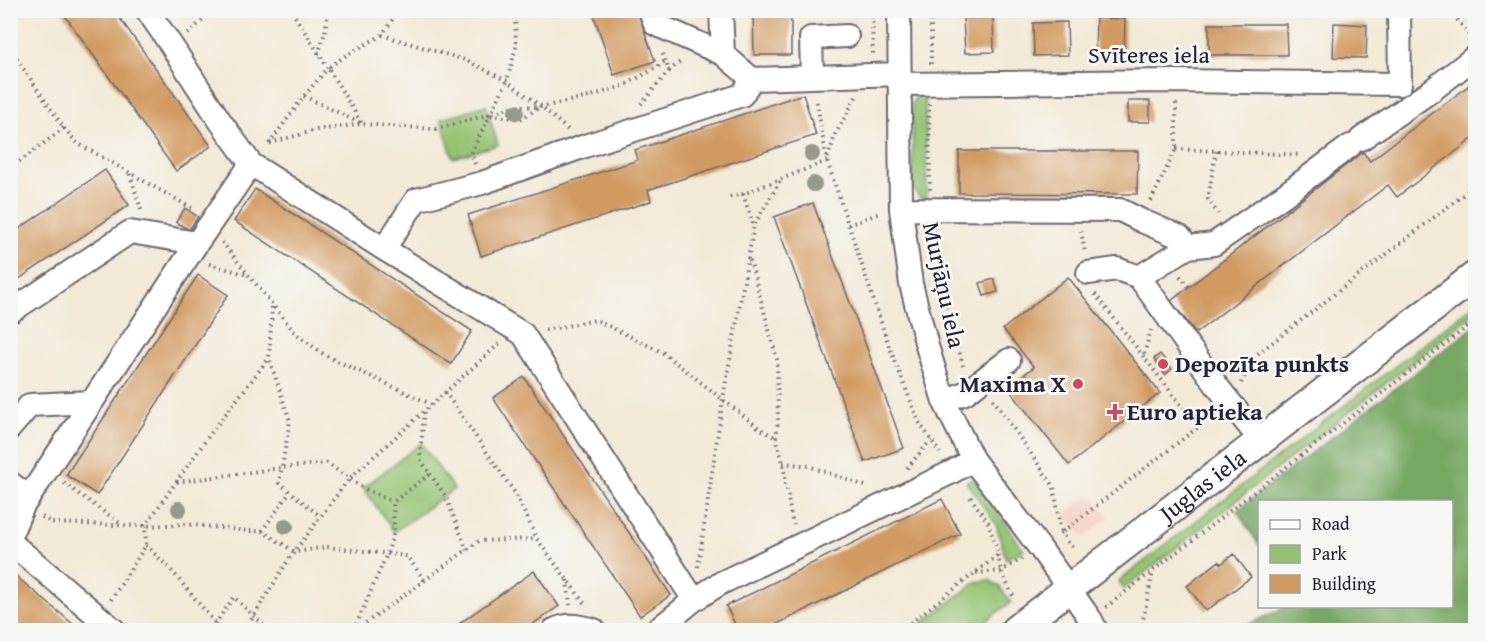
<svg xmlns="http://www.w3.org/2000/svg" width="1486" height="641" viewBox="0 0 1486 641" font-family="'Gentium Book Plus',serif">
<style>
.built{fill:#f6d1c5}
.green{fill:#94c271;stroke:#5b7256;stroke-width:1.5}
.forest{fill:#77a863;stroke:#4c654f;stroke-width:1.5}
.building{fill:#d19a60}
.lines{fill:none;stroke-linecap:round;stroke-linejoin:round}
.minor-casing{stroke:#6b6871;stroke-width:26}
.major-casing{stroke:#6b6871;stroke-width:32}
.path{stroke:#6b6871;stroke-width:4;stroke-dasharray:1.5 4.5;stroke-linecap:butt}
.minor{stroke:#fff;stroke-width:22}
.major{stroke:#fff;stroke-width:28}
.tree{fill:#969a8b}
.poi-dot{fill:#d1495b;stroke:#f6f6f2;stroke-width:2}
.labels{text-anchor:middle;stroke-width:6;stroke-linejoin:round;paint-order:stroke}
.street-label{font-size:24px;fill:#22223b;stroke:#f6f6f2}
.poi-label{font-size:24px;font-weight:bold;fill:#22223b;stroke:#f6f6f2;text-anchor:start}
</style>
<rect width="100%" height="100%" fill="#f6f6f2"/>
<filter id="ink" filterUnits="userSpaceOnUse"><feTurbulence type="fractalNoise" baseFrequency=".0167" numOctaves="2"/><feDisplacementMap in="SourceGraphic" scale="12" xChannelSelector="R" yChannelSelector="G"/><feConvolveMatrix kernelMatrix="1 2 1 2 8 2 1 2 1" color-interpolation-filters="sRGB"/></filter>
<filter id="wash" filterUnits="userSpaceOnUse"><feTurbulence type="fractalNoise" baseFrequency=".008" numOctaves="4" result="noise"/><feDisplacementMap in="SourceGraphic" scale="24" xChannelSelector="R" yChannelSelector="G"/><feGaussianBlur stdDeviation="1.35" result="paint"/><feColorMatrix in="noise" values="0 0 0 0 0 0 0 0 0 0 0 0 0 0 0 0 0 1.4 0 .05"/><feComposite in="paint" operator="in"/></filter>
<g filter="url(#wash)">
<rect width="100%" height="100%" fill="#f2e9d6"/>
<path class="built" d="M1090,494L1109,517L1084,537L1065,514Z"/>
<path class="green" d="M925,93L927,200L920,198L913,188L912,103L917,95Z
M486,105L498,145L453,158L441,119Z
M1475,304V313L1124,589L1119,581Z
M421,443L454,489L394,532L363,488Z
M973,478L1024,550L1006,559L996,524L966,482Z
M989,580L999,586L1011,602L974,630H913L976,582Z"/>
<path class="forest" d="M1475,326V630H1236L1286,607L1452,606V502H1260L1259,545L1237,511Z"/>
<g id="blocks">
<path class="building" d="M61,10H114L211,146L176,171Z
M592,10H637L655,61L614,75Z
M753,10H791V55H754Z
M993,17L994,52L965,53L963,18Z
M1096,18L1125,19L1124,58H1095Z
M1067,22L1068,55L1034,56L1033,23Z
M1334,23L1367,25L1366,58L1333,57Z
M1209,24H1286L1287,55H1209Z
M1476,80V136L1397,197L1388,185L1196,333L1171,301L1363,152L1370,161Z
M803,94L816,135L648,190L651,201L481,256L468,215L638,160L635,150Z
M1128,101H1150V122H1128Z
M959,151H1138L1137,194L959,193Z
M105,170L129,205L10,285V235Z
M255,189L472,331L451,364L234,221Z
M813,203L904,448L865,462L774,217Z
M185,208L198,217L189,230L176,222Z
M198,275L228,295L97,495L66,475Z
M1068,277L1160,393L1069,465L1007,387L1034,367L1003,329Z
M994,279L998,292L984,296L980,283Z
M1160,354L1172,369L1165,375L1154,359Z
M524,377L671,595L640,616L493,398Z
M942,499L960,534L765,630H738L726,606Z
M1234,554L1251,577L1206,611L1187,586L1219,561L1221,564Z
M10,571L80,630H21L10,621Z
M534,571L559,606L524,630H450Z"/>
</g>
</g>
<g filter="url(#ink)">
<use href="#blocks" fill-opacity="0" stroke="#6b6871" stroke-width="1.5"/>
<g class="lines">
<defs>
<path id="minor" d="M147,10L173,48L220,121L251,164L384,249L523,334L694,600
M650,10L655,24L723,54L752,79
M721,10L723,54
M899,10L901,209L911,284L927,346L944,401L973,460L1040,548L1091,620L1096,630
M1399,10L1400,84
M812,77L811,38L847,36
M899,84L1176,81L1400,84
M1361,139L1431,91L1476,56
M901,209L1120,210L1142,221L1180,237L1188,247
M384,249L416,200L482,183L585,146L742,95L752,79L899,74
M1088,273L1117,269L1139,277
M10,312L130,232L197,243
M944,401L965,393L1009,360
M10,428L30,405L91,402
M1261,441L1217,386L1139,277L1188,247L1214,244L1283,196L1350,146
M10,483L29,497L23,506L10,536
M29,497L197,243L251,164
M10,542L114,630
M554,630C568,623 581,626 594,630
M657,630L694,600L721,583L952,472L973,460"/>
<g id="major">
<path id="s1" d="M1015,630L1476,275"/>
</g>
</defs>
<use href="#minor" class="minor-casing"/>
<use href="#major" class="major-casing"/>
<path class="path" d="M386,10L393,19
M872,10L873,55
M1450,10L1470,36
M188,34L213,10
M382,35L468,61L507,81L542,107L568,130
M10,49L64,128L77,143L195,210
M318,54L325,33L328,10
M931,64V10
M669,71L682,60
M304,96L362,124L436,129L491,114L514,106L542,107L588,97L623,86L656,68L665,61
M856,97L835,135L827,161L889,346L919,422L940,453
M641,104L669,71L662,51
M929,104L930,190
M491,115L520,119L541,107
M270,143L316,130L362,124L328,68L345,56L382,35L399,10
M269,144L304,96L328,68L291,10
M1176,149L1301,155
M1216,151L1208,199L1218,214
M475,164L471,153L507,81L516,47L515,10
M10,169L64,128
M130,174L142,213
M743,194L753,224
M730,197L743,194L827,161L816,98
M1151,201L1176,149V103
M848,225L880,213
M932,230L945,299L964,369
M1081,231L1085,253
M222,242L296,334L326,356L431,404
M750,260L777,359L778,421L776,438L783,463L791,517L794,525
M209,264L248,275
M1180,276L1189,287
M1095,294L1185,410L1210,417
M272,307L269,358L290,421L279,483L320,516
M545,330L596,320L662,352L759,428L776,438
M1144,354L1151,330
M1234,372L1476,185
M1241,383L1254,357
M445,392L515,493L537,539L585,604
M993,399L1054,487L1061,533L1214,415
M783,463L809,466L868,487
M907,468L931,440
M430,474L445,495L467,550
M177,482L281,468L327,463L363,488L393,502
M64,483L121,524
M42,517L52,523L145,526L186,524L247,531H262L295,552L327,547L407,556L425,581
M262,531L290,492
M1060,534L1061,533L1074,550
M146,545L171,570L221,630
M998,555L1001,571L1014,598
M698,567L723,399L754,225L782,178
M976,573L1001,571L1022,559
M567,580L570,605
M111,600L146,545L145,526L211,433L269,358
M1106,607L1476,320
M215,624L234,597L267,629L305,630
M245,630L289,559L349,479L499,344
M354,630L387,554L394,532L393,502L430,474L420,458L424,411
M356,630L479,541L537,539
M901,630L998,555L988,522L968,494
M1141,630L1153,571"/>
<use href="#minor" class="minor"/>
<use href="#major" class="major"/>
</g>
<g class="tree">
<circle cx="516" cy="112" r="8"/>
<circle cx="812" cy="154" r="8"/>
<circle cx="814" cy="184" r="8"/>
<circle cx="179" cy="509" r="8"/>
<circle cx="286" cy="526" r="8"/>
</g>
</g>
<g class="poi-dot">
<circle cx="1163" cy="364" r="6"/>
<circle cx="1078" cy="384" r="6"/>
<path d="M1112 403h6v6h6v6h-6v6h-6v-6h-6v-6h6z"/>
</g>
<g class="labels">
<g class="street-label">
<text x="1149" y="63">Svīteres iela</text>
<text transform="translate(944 285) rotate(78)" y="8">Murjāņu iela</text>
<text dy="8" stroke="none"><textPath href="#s1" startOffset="237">Juglas iela</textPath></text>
</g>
<g class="poi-label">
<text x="1175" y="372">Depozīta punkts</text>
<text x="1066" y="392" text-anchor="end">Maxima X</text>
<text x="1127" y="420">Euro aptieka</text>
</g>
</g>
<rect width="1486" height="641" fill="none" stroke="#f6f6f2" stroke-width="36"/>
<rect x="1258" y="500" width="195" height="108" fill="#f6f6f2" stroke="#a1a1a9" stroke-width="1.5"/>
<rect x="1270" y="520" width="30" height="9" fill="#ffffff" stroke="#a1a1a9" stroke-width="1.5"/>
<text x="1312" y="530" font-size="18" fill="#22223b">Road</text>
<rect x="1270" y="545" width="30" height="18" fill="#94c271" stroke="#a1a1a9" stroke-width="1.5"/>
<text x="1312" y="560" font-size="18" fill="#22223b">Park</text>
<rect x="1270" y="575" width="30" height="18" fill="#d19a60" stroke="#a1a1a9" stroke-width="1.5"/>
<text x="1312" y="590" font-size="18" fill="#22223b">Building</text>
</svg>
